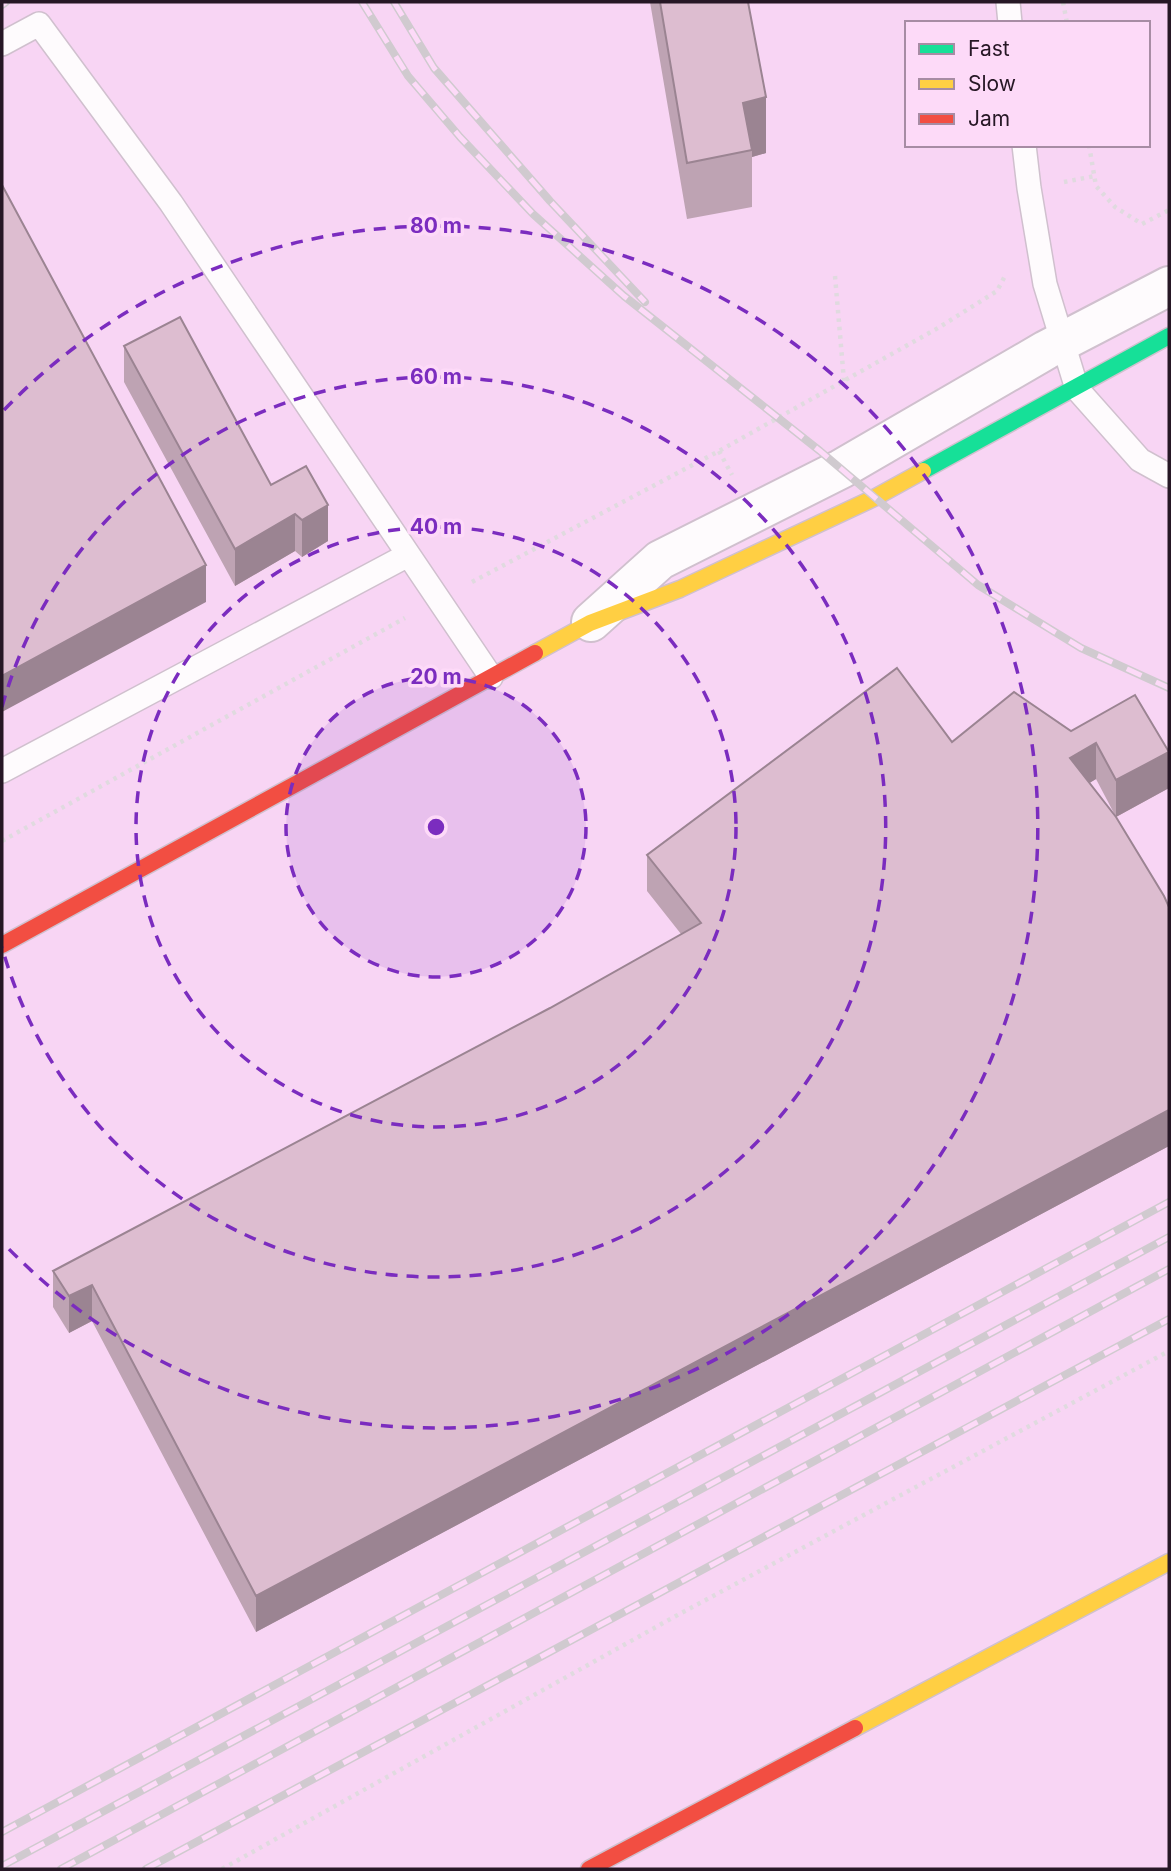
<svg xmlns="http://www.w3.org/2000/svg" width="1171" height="1871" viewBox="0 0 1171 1871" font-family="Inter,sans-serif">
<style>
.built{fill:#f8d5f4;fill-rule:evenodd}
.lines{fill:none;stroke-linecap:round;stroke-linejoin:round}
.lane-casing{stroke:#d0c0ce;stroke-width:26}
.street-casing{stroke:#d0c0ce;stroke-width:42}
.fast-casing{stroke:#d0c0ce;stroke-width:19}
.slow-casing{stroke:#d0c0ce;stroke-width:19}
.jam-casing{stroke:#d0c0ce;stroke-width:19}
.path{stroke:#e0dadf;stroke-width:4.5;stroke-dasharray:3.5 5;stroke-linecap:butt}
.lane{stroke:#fefbfd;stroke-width:23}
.street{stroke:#fefbfd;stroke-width:38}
.fast{stroke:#16e098;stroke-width:16}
.slow{stroke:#ffcf43;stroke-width:16}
.jam{stroke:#f24e42;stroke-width:16}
.rail-casing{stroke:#d0cacf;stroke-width:8}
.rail{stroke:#fddaf8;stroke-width:5;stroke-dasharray:16;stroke-linecap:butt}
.wall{fill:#bea3b3}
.shaded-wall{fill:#9b8492}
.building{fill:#ddbdd0;stroke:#9b8492;stroke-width:2}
.ring{fill:none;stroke:#7b2cbf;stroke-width:3.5;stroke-dasharray:12 9}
.centre{fill:#7b2cbf;stroke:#fddaf8;stroke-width:3.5}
.ring-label{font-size:21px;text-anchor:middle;font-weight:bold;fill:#7b2cbf;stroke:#fddaf8;stroke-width:7;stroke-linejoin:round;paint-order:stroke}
</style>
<rect width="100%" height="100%" fill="#f5e2f2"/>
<path class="built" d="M2,2H1169V1869H2ZM907,23H1148V145H907Z"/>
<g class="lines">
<defs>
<path id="lane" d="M1008,2L1010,23
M2,44L39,24L171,203L491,677
M1024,145L1029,188L1045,284L1077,389L1140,460L1169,476
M2,771L408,555"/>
<path id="street" d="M591,622L660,560L841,469L1046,350L1169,286"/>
<path id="fast" d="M923,471L1169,336"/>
<path id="slow" d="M535,653L590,623L680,589L874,498L923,471
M855,1728L1169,1562"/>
<path id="jam" d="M2,945L535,653
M589,1869L855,1728"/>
</defs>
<use href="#lane" class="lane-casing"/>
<use href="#street" class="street-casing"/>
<use href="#fast" class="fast-casing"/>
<use href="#slow" class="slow-casing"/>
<use href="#jam" class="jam-casing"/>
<path class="path" d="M1063,2L1067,23
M1089,145L1096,186L1115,207L1142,224L1169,210
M1064,182L1095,176
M835,276L844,381
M719,451L732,475
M472,582L719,451L938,328L997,291L1005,276
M2,841L405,618
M222,1869L674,1617L1169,1351"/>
<use href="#lane" class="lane"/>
<use href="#street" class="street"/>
<use href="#fast" class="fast"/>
<use href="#slow" class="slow"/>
<use href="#jam" class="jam"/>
<defs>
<path id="rail" d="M362,2L408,76L460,137L533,214L624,296L820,451L978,585L1081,648L1169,688
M394,2L434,68L550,201L645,302
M2,5L6,2
M2,1832L1169,1202
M2,1866L1169,1237
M61,1869L1169,1269
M146,1869L1169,1319"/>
</defs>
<use href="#rail" class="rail-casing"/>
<use href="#rail" class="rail"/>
</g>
<path class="wall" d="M650,2H748L766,153L752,157V207L687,219Z
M124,346L271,485L328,541L302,557L295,551L235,586L124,382Z
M1135,695L1169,788L1116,817L1096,779L1089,783L1169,907V1146L256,1632L92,1321L69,1333L53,1307V1271L550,1008L681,934L647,891V855L952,742L1071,731Z"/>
<path class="shaded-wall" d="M766,97V153L752,157V150L743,103Z
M328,505V541L302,557V520Z
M295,514V551L235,586V549Z
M206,565V602L2,712V676Z
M1096,743V779L1070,795V758Z
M1169,752V788L1116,817V780Z
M1169,1110V1146L256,1632V1596Z
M92,1285V1321L69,1333V1296Z"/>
<path class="building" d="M660,2H748L766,97L743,103L752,150L687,163Z
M2,185L206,565L2,676Z
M180,317L271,485L306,466L328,505L302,520L295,514L235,549L124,346Z
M897,668L952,742L1014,692L1071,731L1135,695L1169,752L1116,780L1096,743L1070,758L1116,817L1164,896L1169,907V1110L256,1596L92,1285L69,1296L53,1271L550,1008L701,923L647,855Z"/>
<circle cx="436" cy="827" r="150" fill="#7b2cbf" fill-opacity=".12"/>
<g class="ring">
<circle cx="436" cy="827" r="150"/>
<circle cx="436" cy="827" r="300"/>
<path d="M2 707A450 450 0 1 1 2 947"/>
<path d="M4 410A601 601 0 1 1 4 1244"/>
</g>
<circle cx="436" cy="827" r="10" class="centre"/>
<g class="ring-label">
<text x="436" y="233">80 m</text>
<text x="436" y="384">60 m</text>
<text x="436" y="534">40 m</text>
<text x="436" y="684">20 m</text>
</g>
<rect width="1171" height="1871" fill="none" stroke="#261725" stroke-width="7"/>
<rect x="905" y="21" width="245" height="126" fill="#fddaf8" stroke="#a78ca4" stroke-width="2"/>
<rect x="919" y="44" width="35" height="10" fill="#16e098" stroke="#a78ca4" stroke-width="2"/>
<text x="968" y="56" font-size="21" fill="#261725">Fast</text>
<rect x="919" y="79" width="35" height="10" fill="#ffcf43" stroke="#a78ca4" stroke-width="2"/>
<text x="968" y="91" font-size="21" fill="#261725">Slow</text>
<rect x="919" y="114" width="35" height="10" fill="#f24e42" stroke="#a78ca4" stroke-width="2"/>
<text x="968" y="126" font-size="21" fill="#261725">Jam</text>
</svg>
